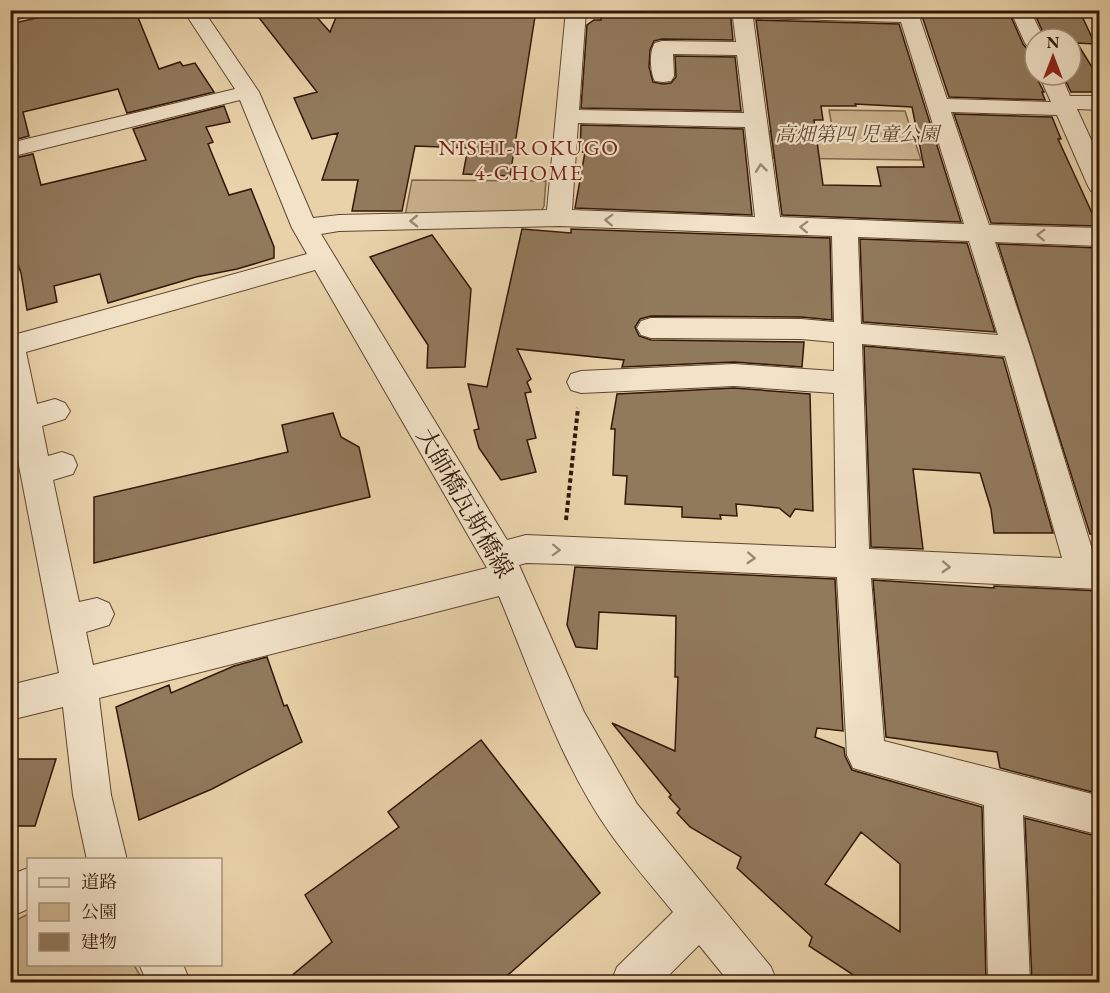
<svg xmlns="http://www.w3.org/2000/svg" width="1110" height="993" viewBox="0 0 1110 993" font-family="'EB Garamond','Noto Serif JP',serif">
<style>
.green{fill:#cab28e;stroke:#7e654b;stroke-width:1.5}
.building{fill:#91795c;stroke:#311808;stroke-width:1.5;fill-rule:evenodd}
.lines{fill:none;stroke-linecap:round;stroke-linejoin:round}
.minor-casing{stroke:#5f4630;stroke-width:2}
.path{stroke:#311808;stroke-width:4;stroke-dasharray:4.5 3;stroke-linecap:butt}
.minor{fill:#f1e2c8;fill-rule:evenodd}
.oneway{stroke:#9b8772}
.labels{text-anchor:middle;stroke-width:4.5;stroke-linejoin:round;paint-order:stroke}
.far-park-label{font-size:20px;font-style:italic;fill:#5f4630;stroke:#f1e2c8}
.far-neighbourhood-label{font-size:22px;letter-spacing:1.5px;fill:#7a1f14;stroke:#f1e2c8}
.street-label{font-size:24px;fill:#311808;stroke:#f1e2c8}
</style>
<rect width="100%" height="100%" fill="#e9d2aa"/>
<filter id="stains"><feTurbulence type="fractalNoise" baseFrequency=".00333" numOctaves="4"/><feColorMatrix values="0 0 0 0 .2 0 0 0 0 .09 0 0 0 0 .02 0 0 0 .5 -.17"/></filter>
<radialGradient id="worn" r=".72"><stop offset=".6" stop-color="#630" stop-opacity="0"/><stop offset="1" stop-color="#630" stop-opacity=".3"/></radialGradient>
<path class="green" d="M829,110L905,111L921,160L772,158L769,131L833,132Z
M412,180L546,181L544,206L540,213L405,216Z
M28,914V964L134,965L144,982H11V923Z"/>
<path class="building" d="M71,10H135L159,69L180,62L183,66L195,63L214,92L127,113L118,89L23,112L29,136L10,141V24Z
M253,10H300L306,16L314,14L330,32L339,10H536L510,176L463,174L468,148L415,146L402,211H352L358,180H322L338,133L312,139L294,98L317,92Z
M601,10H730L733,40L662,39L654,41L650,50L649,67L653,82L663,84L671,83L676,77L675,56L735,57L741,111L581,108L587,25L594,20H601Z
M920,10H1008L1023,44L1027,49L1035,51V75L1044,92H1042L1045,100L949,97Z
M1033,10L1080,12L1095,44L1077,43L1100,80V92H1071L1063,75H1071V39H1046Z
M756,20L899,24L961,222L782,215ZM855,104L912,107L924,167H877L881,186L823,185L814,120H823L821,106H856Z
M224,106L230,122L206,127L213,142L208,144L229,195L251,189L274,247V258L237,269L196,277L108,303L100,274L54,286L57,302L27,310L21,273L10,242V159L33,154L41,185L146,160L133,129Z
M954,114L1052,117L1061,139H1058L1098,226L991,223Z
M581,125L743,129L752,215L575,208L585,152H580Z
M522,229L571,233V229L830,238L832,320L801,317L651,316L640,319L635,327L639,336L651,340L804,342L802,367L734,362L622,367L624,360L517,349L531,379L527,382L531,392L525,393L536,438L527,440L536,472L501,480L479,448L474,430L479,429L468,384L487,387Z
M432,235L471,289L465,367L427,368L428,345L370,257Z
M860,239L967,243L995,332L863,322Z
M998,244L1100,248V534H1090Z
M864,346L1003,358L1053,533H994L991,509L980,473L913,469L923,549L871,547Z
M734,388L810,394L813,511L795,509L790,517L779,508L736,504L737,516L720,515L721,519L682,517V507L625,504L627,476L613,475L615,429H611L617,394Z
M333,413L341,437L359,447L370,497L94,563V497L288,452L282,425Z
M575,567L835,579L843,731L817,728L815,737L844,748L845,756L852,770L982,807L986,982H864L809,946L812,937L737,868L741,857L690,827L677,813L680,809L669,797L671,795L612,723L675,751L678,677H675L676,616L599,612L597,649L576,647L567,625ZM861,832L900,864V932L825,884Z
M873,580L994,588V586L1100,591V794L1000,768L997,752L886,737Z
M267,657L284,706L287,705L302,742L212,789L139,820L116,707L169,685L171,693L234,666Z
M481,740L600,893L500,982H284L332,942L305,895L399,827L388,812Z
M10,759H56L35,826H10Z
M1025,818L1100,837V982H1032Z"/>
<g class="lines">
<defs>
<path id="minor" d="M10,10H41L38,14L10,21Z
M183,10H203L259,92L313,218L339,215L547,210L566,10H586L579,110L744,113L737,55L673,54L674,76L671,81L663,82L655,81C650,72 649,51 655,43L662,41L736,42L732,10H917L947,99L1051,102L1039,75H1061L1070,96H1100V110L1077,109L1100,159V194L1091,191L1088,186L1057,115L951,112L989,225L1100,228V246L995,242L1030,347L1095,559H1100V589L871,578L884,741L1100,796V835L1023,815L1030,982H988L984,805L853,768L847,755L837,577L563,564L526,563L519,565L584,712L637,804L771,967L777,982H729L699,945L662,982H611L617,967L673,912C652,886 629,860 610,833C560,762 532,675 499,596L99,698L111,795L127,860H87L73,795L63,707L10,720V685L59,673L10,419V332L17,334L307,254L292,228L240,100L10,157V143L235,89ZM753,18L901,22L964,224L780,217ZM578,123L745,127L755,217L572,210ZM559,226L832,236L834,322L801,319L651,318L641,321L637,328L641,335L651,338L801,339L834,342V371L734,364L581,371L571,374L567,382L571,390L581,393L734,386L834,393L836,548L526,535L507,540L321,234L339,231ZM858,237L969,241L998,335L861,324ZM315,270L487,568L93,665L86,632L109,625L114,614L109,603L97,598L79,602L53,480L73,474L77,465L73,456L62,452L48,456L42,426L65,419L70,411L65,403L55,399L37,404L26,352ZM862,344L1005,356L1062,558L869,549Z
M1010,10H1030L1044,39H1035V49L1028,47L1025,43Z
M28,868V909L10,917V875Z
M139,964H183L190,982H147Z"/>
</defs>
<use href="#minor" class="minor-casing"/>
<path class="path" d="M566,520L578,408"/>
<use href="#minor" class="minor"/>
</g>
<defs><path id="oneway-chevron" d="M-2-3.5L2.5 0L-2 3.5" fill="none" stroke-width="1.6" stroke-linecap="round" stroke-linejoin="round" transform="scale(1.5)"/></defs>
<g class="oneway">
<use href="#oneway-chevron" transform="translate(761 168) rotate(-97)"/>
<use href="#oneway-chevron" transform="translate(609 220) rotate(-178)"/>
<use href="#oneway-chevron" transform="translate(414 221) rotate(179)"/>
<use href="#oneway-chevron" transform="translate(804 227) rotate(-178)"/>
<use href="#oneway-chevron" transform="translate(1041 235) rotate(-178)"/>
<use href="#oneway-chevron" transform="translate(556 550) rotate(2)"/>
<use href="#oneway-chevron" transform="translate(751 558) rotate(3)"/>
<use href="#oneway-chevron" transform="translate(946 567) rotate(3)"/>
</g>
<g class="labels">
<g class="far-park-label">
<text x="857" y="141">高畑第四 児童公園</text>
</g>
<g class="far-neighbourhood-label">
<text x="529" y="155">NISHI-ROKUGO<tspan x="529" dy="25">4-CHOME</tspan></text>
</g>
<g class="street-label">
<text transform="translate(465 503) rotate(60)" y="8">大師橋瓦斯橋線</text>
</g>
</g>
<rect width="1110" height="993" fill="none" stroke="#e9d2aa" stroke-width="36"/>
<rect x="12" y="12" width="1086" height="969" fill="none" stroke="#311808" stroke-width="3"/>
<rect x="18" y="18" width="1074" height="957" fill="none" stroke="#311808" stroke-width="1.5"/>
<rect x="27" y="858" width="195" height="108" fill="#f1e2c8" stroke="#a4917b" stroke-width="1.5"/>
<rect x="39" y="878" width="30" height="9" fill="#f1e2c8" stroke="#a4917b" stroke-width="1.5"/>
<text x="81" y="888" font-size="18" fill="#311808">道路</text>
<rect x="39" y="903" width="30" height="18" fill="#cab28e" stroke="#a4917b" stroke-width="1.5"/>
<text x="81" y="918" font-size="18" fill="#311808">公園</text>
<rect x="39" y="933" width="30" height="18" fill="#91795c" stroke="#a4917b" stroke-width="1.5"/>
<text x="81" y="948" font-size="18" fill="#311808">建物</text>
<g transform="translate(1053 57)"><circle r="28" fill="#f1e2c8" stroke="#a4917b" stroke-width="1.5"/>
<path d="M0-4.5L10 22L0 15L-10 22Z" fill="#8f2418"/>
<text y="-9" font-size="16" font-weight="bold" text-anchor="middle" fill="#311808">N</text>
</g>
<rect width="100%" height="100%" filter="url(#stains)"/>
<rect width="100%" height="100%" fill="url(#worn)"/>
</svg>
